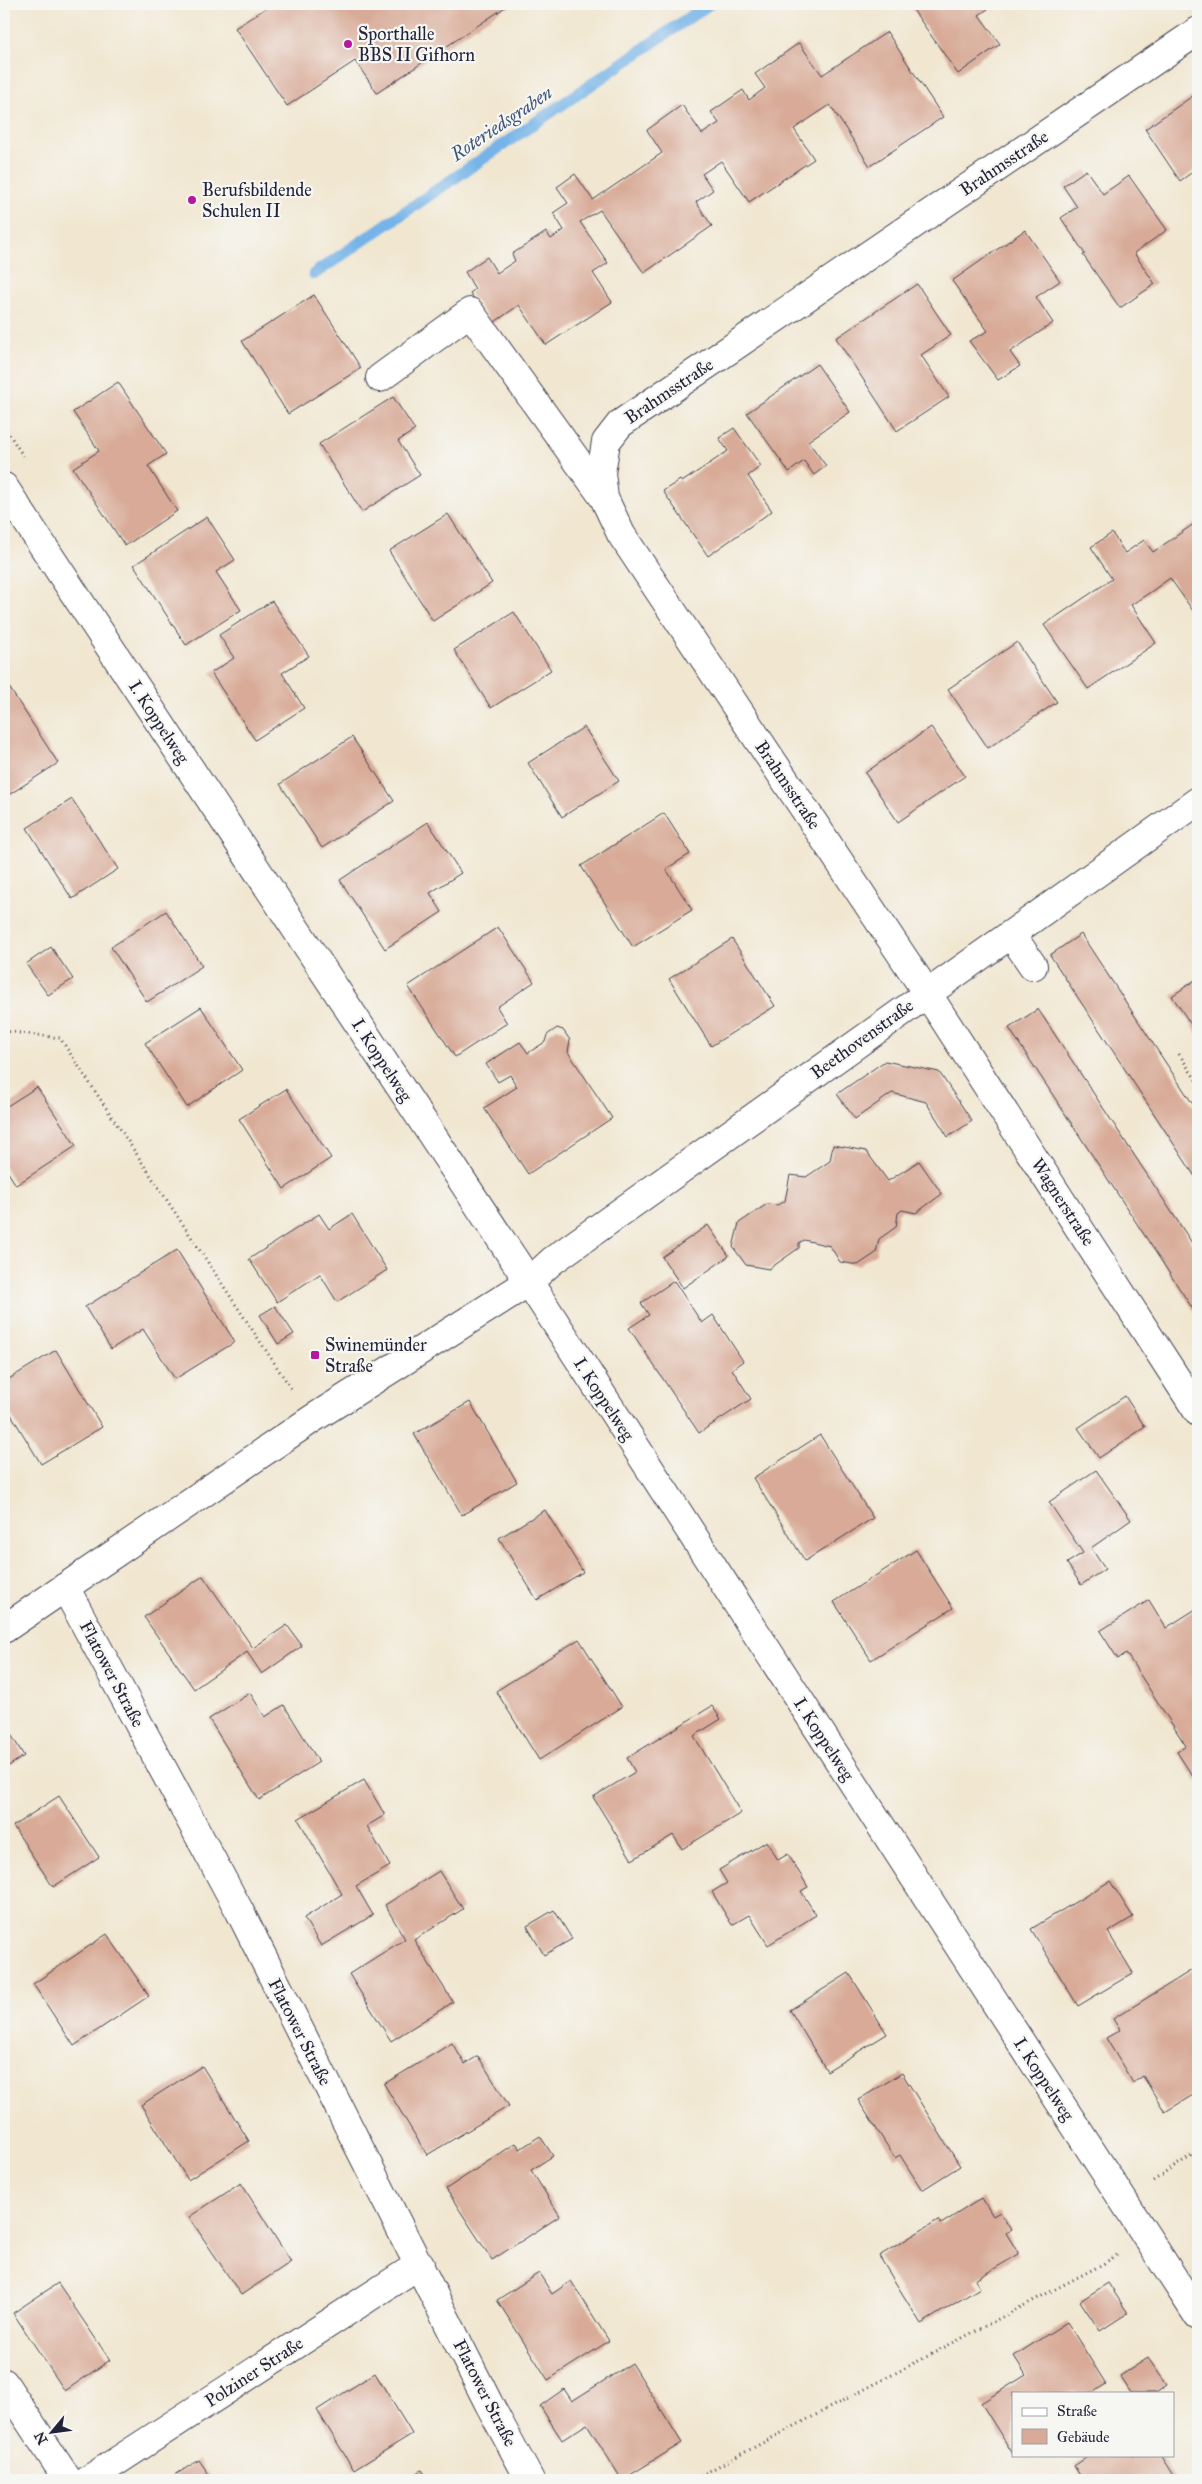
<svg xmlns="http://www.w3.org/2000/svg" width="1202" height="2484" viewBox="0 0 1202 2484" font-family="'IM FELL Great Primer',serif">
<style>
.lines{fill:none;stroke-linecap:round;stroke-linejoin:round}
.stream{stroke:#75b3e8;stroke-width:12}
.building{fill:#d8aa97}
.minor-casing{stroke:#414052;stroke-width:30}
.path{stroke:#414052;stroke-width:3;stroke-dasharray:1 4;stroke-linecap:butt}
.minor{stroke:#fff;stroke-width:28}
.poi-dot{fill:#b5179e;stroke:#f6f6f2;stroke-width:2}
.labels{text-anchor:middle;stroke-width:4.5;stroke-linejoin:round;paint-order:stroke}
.poi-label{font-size:18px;fill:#22223b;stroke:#f6f6f2;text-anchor:start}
.street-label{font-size:18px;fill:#22223b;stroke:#f6f6f2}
.water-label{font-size:19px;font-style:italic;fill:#3f5578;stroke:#f6f6f2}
</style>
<rect width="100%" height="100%" fill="#f6f6f2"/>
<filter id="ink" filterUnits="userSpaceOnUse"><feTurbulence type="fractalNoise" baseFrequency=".02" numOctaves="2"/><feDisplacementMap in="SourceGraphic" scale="10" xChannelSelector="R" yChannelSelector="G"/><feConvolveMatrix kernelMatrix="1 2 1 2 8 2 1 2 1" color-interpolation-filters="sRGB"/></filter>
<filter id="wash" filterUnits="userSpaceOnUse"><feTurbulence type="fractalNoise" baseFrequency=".0096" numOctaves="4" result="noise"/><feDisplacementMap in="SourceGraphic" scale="20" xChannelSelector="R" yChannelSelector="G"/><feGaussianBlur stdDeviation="1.12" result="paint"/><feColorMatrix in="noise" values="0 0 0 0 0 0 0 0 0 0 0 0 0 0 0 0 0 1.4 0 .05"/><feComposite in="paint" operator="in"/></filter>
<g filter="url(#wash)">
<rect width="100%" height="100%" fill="#f1e7d1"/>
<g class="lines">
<path class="stream" d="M314,274L709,4"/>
</g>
<g id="blocks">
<path class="building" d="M272,4H510L377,93L355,61L287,106L235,28Z
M909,4H995L979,15L1000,44L958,74Z
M887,32L943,117L870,166L830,105L794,129L814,159L749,202L721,161L702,174L713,190L696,202L712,226L644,273L600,210L580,222L608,263L593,273L612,302L546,345L519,305L492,324L470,293L475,289L465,272L487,257L497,273L515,261L512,254L546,232L551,239L564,230L553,213L568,203L557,187L575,174L593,200L662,153L647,130L682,105L702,134L719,123L711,112L743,90L749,100L765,88L755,74L799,43L822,75Z
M1197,93L1198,168L1180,181L1145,129Z
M1086,170L1103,194L1129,176L1167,230L1134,253L1155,284L1120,308L1083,255L1085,254L1061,218L1077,207L1063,186Z
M1025,230L1060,281L1036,297L1053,323L1010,352L1020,366L998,380L969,341L988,331L952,281Z
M917,284L951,335L921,355L949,397L897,431L836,338Z
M314,295L361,368L288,414L242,341Z
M817,364L850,412L808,441L826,466L814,475L804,461L789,472L747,413Z
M118,382L166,454L148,466L177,511L125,546L73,468L99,451L73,412Z
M393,397L415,430L398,441L420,475L362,512L319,444Z
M734,428L761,466L748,476L772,511L708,556L663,491L680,480L682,482L728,451L719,438Z
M448,514L492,583L433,621L389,551Z
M207,517L235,560L216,572L241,610L186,645L134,565Z
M1198,521V613L1196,615L1170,578L1152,591L1131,605L1156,643L1088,689L1044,625L1112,579L1091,547L1112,533L1125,553L1144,540L1153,552Z
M272,601L309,656L282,673L304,708L255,740L211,673L234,658L219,635Z
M514,612L551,670L491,708L454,650Z
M1017,642L1057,702L988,748L948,689Z
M5,681L58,763L4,798V682Z
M584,727L619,781L562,817L528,763Z
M931,727L965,776L898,822L865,773Z
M352,737L394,801L322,848L280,784Z
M72,799L118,869L72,899L27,828Z
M664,813L690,854L666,869L692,910L633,947L581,866Z
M428,822L461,873L430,893L442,912L385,949L340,880Z
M166,911L202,966L147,1002L111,947Z
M498,927L534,982L497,1007L507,1023L455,1057L408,986Z
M1081,934L1198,1112V1181L1050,955Z
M732,939L775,1006L711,1046L669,979Z
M51,947L73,979L48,995L26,964Z
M1198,978V1035L1172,996Z
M201,1007L242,1070L187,1107L145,1043Z
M1038,1009L1198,1252V1317L1009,1028Z
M557,1028L563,1030L570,1040L568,1052L612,1118L528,1174L484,1108L517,1087L510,1075L498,1082L486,1064L520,1042L528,1053L545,1042L547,1035Z
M885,1061L939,1072L972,1121L948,1137L926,1102L892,1093L855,1119L837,1094Z
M37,1087L76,1146L16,1185L4,1166V1108Z
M286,1089L331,1158L284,1189L239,1119Z
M833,1145L866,1151L888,1181L919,1161L942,1194L916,1213L902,1210L898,1213L896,1227L879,1239L876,1253L858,1265L840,1262L830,1246L804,1240L799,1243V1248L769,1269L746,1265L733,1247L739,1223L767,1204L777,1205L785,1201L790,1175L806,1177L830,1161Z
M319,1214L329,1229L352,1214L387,1270L337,1302L320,1274L277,1302L249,1259Z
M708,1225L729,1256L683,1288L662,1257Z
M177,1250L235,1342L175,1379L143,1329L111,1349L85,1307Z
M674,1281L702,1323L713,1315L743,1361L732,1369L751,1399L699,1433L629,1328L649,1315L641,1303Z
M275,1306L294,1334L278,1344L260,1315Z
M56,1350L102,1427L41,1464L4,1403V1382Z
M1125,1396L1145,1427L1099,1458L1078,1428Z
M470,1402L517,1482L462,1515L414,1434Z
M820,1435L873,1518L805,1561L753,1478Z
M1096,1470L1131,1520L1091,1548L1105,1569L1081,1585L1067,1563L1083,1553L1049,1502Z
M545,1510L583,1572L537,1600L499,1538Z
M916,1550L953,1608L871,1660L834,1602Z
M203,1576L253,1648L287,1625L302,1646L262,1674L247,1652L194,1689L144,1617Z
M1149,1600L1166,1628L1196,1609L1198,1613L1197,1783L1177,1752L1186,1746L1126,1653L1118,1659L1100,1631Z
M579,1639L622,1707L539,1760L496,1691Z
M250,1693L265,1717L284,1705L319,1762L259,1800L209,1719Z
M712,1706L721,1719L694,1736L741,1813L682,1849L673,1835L632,1860L593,1797L635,1772L627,1758Z
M4,1723L24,1756L4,1769Z
M364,1780L385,1815L367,1826L390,1866L356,1886L373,1915L321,1946L304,1918L342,1894L298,1819Z
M59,1796L99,1857L53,1887L13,1826Z
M767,1841L778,1860L788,1854L808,1887L801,1891L816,1915L768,1945L749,1915L732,1925L712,1892L727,1883L719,1870Z
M439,1871L463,1909L414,1940L453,2002L391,2041L349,1974L405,1939L385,1905Z
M1110,1881L1133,1917L1108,1932L1133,1973L1078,2006L1031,1929Z
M554,1910L572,1939L544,1955L527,1926Z
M107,1934L149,1996L74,2046L33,1984Z
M1192,1970L1198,1981V2092L1165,2112L1143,2076L1133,2083L1106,2038L1120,2030L1113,2019Z
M849,1973L887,2034L827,2071L790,2010Z
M452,2043L465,2064L478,2056L509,2106L427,2155L384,2084Z
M202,2066L249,2141L188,2180L141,2105Z
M902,2073L960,2166L922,2190L900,2155L895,2158L858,2100Z
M540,2136L553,2156L531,2170L560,2216L492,2260L446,2189L516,2143L520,2149Z
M241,2183L291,2262L241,2295L189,2217Z
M982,2198L993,2216L1000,2212L1011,2230L1006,2233L1019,2254L975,2280L980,2288L921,2324L879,2256L938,2220L941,2224Z
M539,2273L552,2294L571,2281L609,2341L548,2380L497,2300Z
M58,2283L110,2360L65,2391L13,2313Z
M1108,2283L1128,2313L1100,2331L1080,2301Z
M1067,2322L1106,2384L1092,2393H1013V2454L981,2403L1026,2375L1014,2356Z
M1148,2358L1167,2385L1156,2393H1131L1120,2376Z
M632,2363L682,2443L622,2480L587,2424L562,2440L540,2406L564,2389L572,2401Z
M375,2373L412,2434L354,2470L317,2410Z
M1090,2455H1160L1176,2480H1083L1074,2466Z
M199,2460L213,2480H167Z
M422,2470L429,2480H406Z"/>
</g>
</g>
<g filter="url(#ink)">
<use href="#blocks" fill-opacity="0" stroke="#414052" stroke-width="1"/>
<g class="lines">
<defs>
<path id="minor" d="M1198,31L620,424L606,442L601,473L604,498L621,534L927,993L1198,1412
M380,378L470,312L604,498
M4,487L529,1282L1198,2316
M1011,934L1033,966
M65,1587L240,1912L489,2404L530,2480
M4,1629L312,1419L529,1282L552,1261L1198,801
M4,2383L68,2480
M88,2480L420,2264"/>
</defs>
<use href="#minor" class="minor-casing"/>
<path class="path" d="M4,426L23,456
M4,1031L60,1038L292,1390
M1179,1054L1198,1083
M1153,2181L1198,2151
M692,2480L1103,2264L1117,2255"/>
<use href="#minor" class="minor"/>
</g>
</g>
<g class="poi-dot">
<circle cx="348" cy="44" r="5"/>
<circle cx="192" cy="200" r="5"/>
<rect x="310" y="1350" width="10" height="10" rx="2.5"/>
</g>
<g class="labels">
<g class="poi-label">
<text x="358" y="40">Sporthalle<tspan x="358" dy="21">BBS II Gifhorn</tspan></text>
<text x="202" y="196">Berufsbildende<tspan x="202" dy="21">Schulen II</tspan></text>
<text x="325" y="1351">Swinemünder<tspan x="325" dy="21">Straße</tspan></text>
</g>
<g class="street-label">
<text transform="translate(1004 163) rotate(-34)" y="6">Brahmsstraße</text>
<text transform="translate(669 391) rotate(-34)" y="6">Brahmsstraße</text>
<text transform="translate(159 722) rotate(57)" y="6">I. Koppelweg</text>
<text transform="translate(788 785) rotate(56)" y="6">Brahmsstraße</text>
<text transform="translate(862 1039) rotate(-36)" y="6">Beethovenstraße</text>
<text transform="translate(382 1060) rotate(57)" y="6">I. Koppelweg</text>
<text transform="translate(1063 1202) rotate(57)" y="6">Wagnerstraße</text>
<text transform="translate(604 1399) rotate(57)" y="6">I. Koppelweg</text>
<text transform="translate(112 1674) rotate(62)" y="6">Flatower Straße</text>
<text transform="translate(824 1739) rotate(57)" y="6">I. Koppelweg</text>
<text transform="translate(300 2032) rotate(63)" y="6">Flatower Straße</text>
<text transform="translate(1044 2079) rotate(57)" y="6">I. Koppelweg</text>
<text transform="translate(254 2372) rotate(-33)" y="6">Polziner Straße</text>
<text transform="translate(485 2393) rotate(63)" y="6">Flatower Straße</text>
</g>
<g class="water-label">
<text transform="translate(501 123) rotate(-34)" y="7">Roteriedsgraben</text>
</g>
</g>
<rect width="1202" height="2484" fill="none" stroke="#f6f6f2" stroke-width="20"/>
<rect x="1012" y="2392" width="162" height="65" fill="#f6f6f2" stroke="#a1a1a9"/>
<rect x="1022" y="2408" width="25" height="8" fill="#ffffff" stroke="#a1a1a9"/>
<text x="1057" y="2416" font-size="15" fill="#22223b">Straße</text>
<rect x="1022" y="2429" width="25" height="15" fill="#d8aa97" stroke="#a1a1a9"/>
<text x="1057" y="2442" font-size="15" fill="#22223b">Gebäude</text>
<g transform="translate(52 2432) rotate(241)" stroke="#f6f6f2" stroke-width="4" paint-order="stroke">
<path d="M0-4L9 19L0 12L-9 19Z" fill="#22223b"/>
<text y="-8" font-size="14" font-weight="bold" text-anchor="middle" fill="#22223b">N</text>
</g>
</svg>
